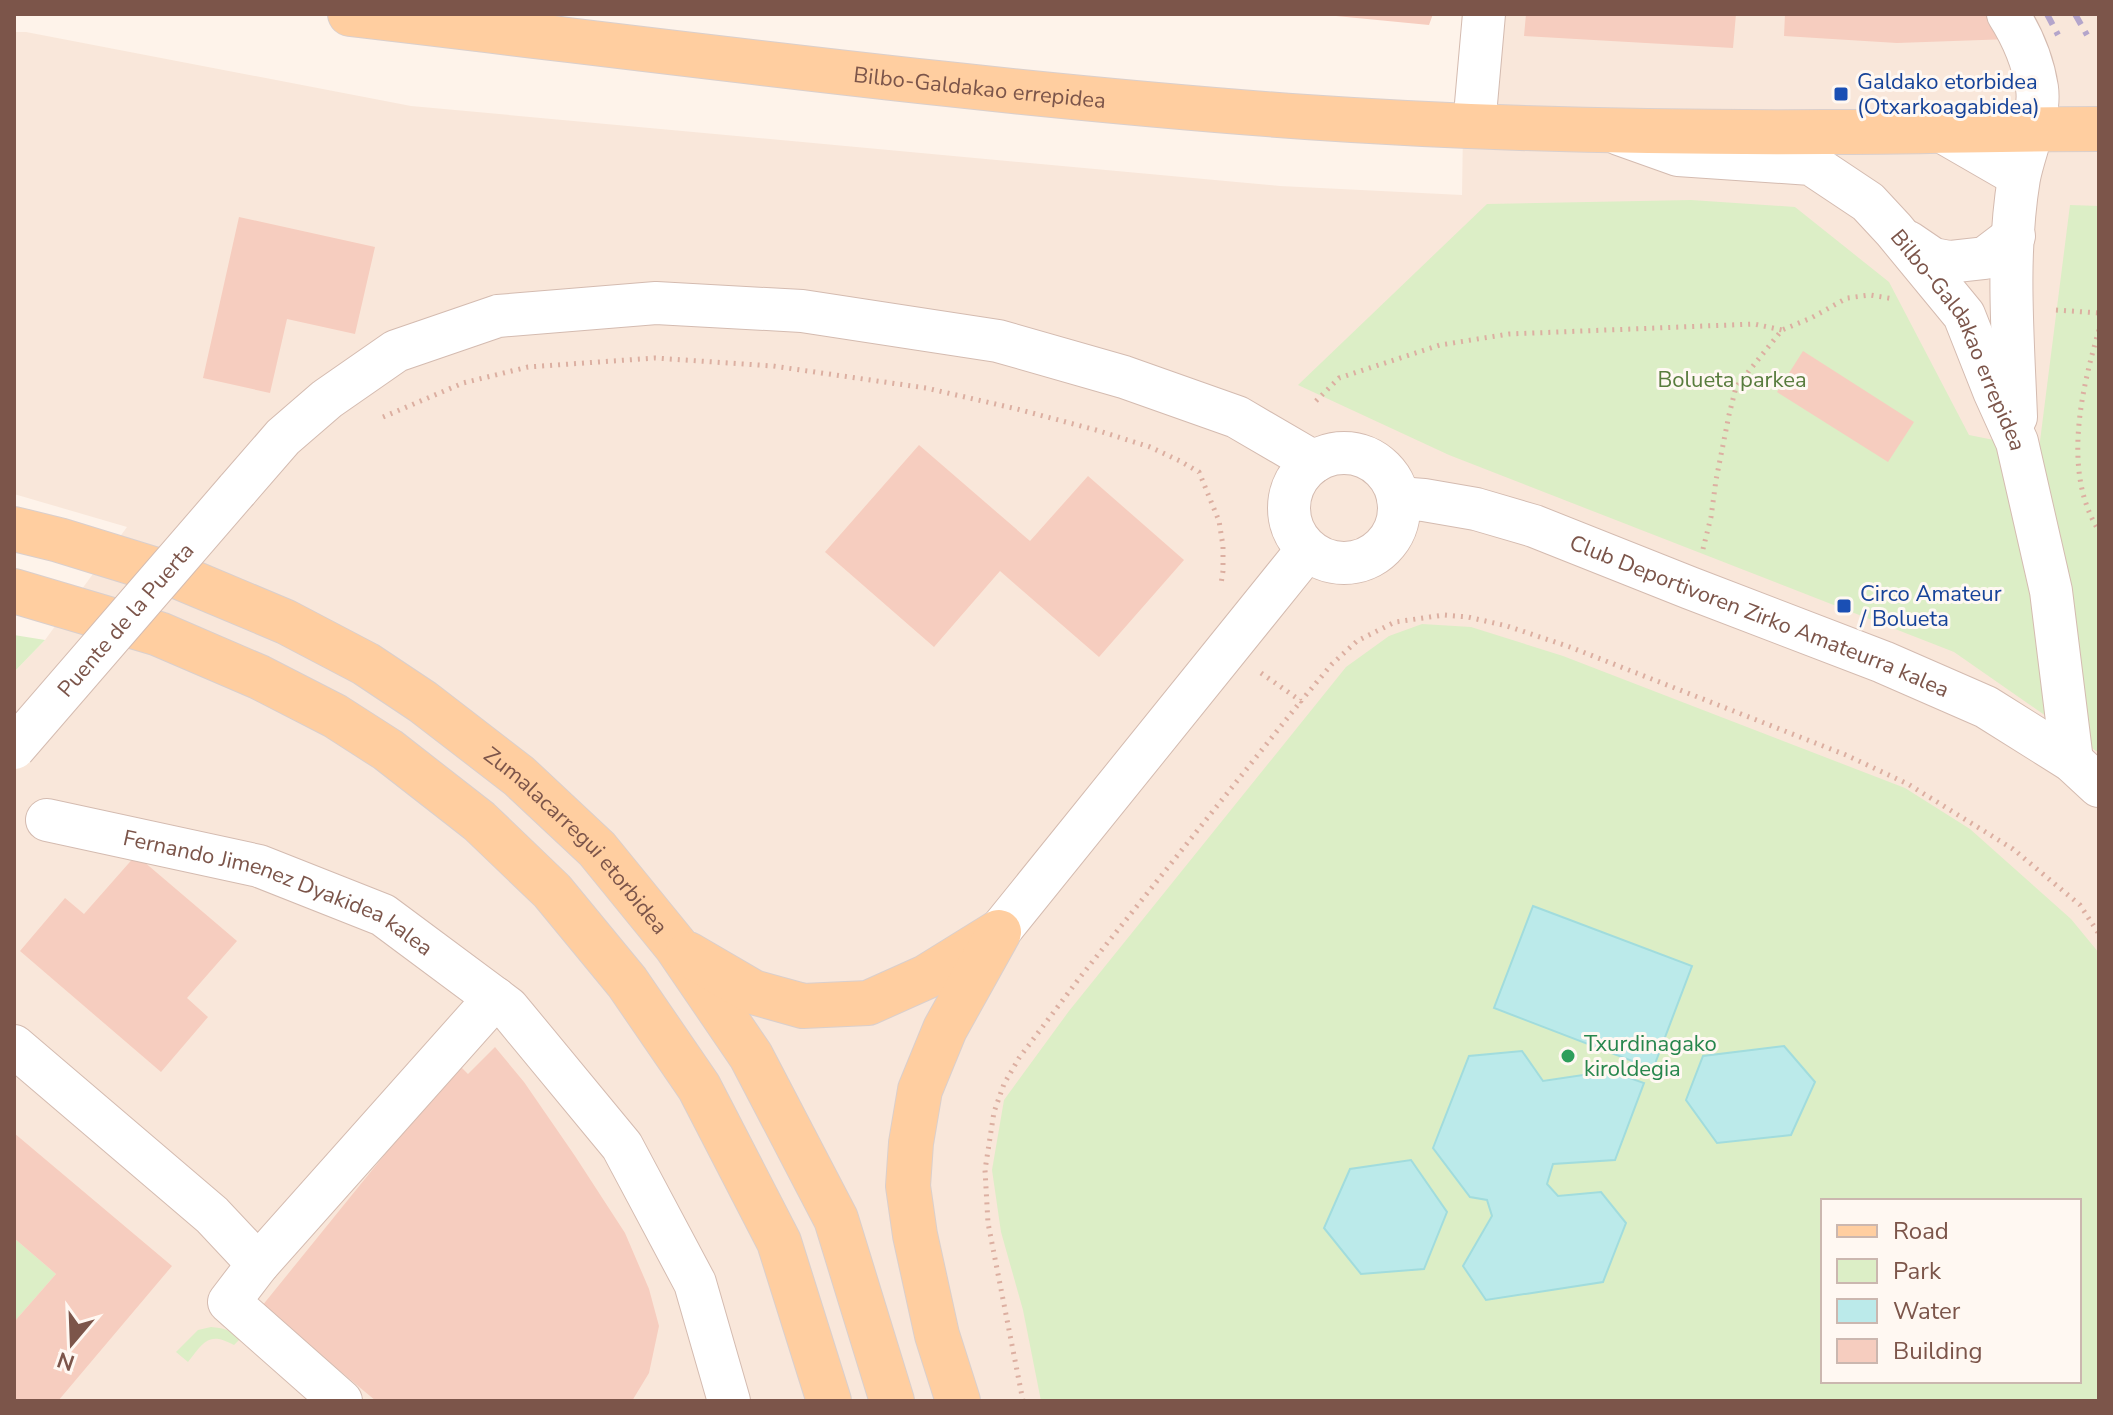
<svg xmlns="http://www.w3.org/2000/svg" width="2113" height="1415" viewBox="0 0 2113 1415" font-family="'Nunito Sans',sans-serif">
<style>
.residential{fill:#f9e7da;fill-rule:evenodd}
.green{fill:#dceec6;fill-rule:evenodd}
.water{fill:#bbeaea;stroke:#a1dcdd;stroke-width:2}
.building{fill:#f6cdbf}
.lines{fill:none;stroke-linecap:round;stroke-linejoin:round}
.street-casing{stroke:#d4bbb0;stroke-width:44}
.primary-casing{stroke:#dacfcc;stroke-width:46}
.path{stroke:#dcafa1;stroke-width:5;stroke-dasharray:2 6;stroke-linecap:butt}
.street{stroke:#fff;stroke-width:42}
.primary{stroke:#ffcea0;stroke-width:44}
.rail{stroke:#b4a5cb;stroke-width:6;stroke-dasharray:12 8;stroke-linecap:butt}
.street-bridge-casing{stroke:#d4bbb0;stroke-width:44;stroke-linecap:butt}
.street-bridge{stroke:#fff;stroke-width:42}
.transit-dot{fill:#1a4fb4;stroke:#fff8f2;stroke-width:3}
.leisure-dot{fill:#2e9e5b;stroke:#fff8f2;stroke-width:3}
.labels{text-anchor:middle;stroke-width:6;stroke-linejoin:round;paint-order:stroke}
.transit-label{font-size:22px;fill:#164399;stroke:#fff8f2;text-anchor:start}
.street-label{font-size:22px;fill:#7c554a;stroke:#fff8f2}
.park-label{font-size:22px;fill:#587c3d;stroke:#fff8f2}
.leisure-label{font-size:22px;fill:#27864d;stroke:#fff8f2;text-anchor:start}
</style>
<rect width="100%" height="100%" fill="#fef3ea"/>
<path class="residential" d="M1469,14H2099V1401H14V672L45,640L127,527L14,494V32H26L411,106L1280,186L1462,195L1464,63ZM1823,1201H2079V1381H1823Z"/>
<path class="green" d="M1691,200L1795,207L1889,282L1969,435L2039,449L2070,205L2099,206V753L1954,652L1449,455L1298,385L1487,204Z
M1422,624L1471,627L1563,656L1905,788L1970,829L2071,919L2099,953V1401H1041L1023,1310L1001,1232L992,1170L1004,1100L1069,1011L1346,667L1389,636ZM1823,1201H2079V1381H1823Z
M14,635L45,640L14,672Z
M14,1238L56,1274L14,1322Z
M211,1327C223,1328 231,1330 241,1338L234,1345C208,1331 204,1342 188,1362L176,1352L198,1330Z"/>
<path class="water" d="M1533,906L1692,966L1653,1069L1494,1008Z
M1784,1046L1815,1082L1791,1135L1717,1143L1686,1100L1703,1056Z
M1522,1051L1543,1081L1610,1071L1644,1083L1615,1160L1553,1164L1547,1184L1558,1196L1601,1192L1626,1223L1603,1282L1486,1300L1463,1266L1492,1216L1487,1200L1470,1197L1433,1148L1469,1056Z
M1411,1160L1447,1212L1424,1269L1361,1274L1324,1228L1350,1169Z"/>
<path class="building" d="M1337,14H1433L1429,25L1336,16Z
M1526,14H1736L1733,48L1524,36Z
M1785,14H1999L2010,39L1897,43L1784,36Z
M239,217L375,247L355,334L287,319L270,393L203,378Z
M1803,351L1914,422L1888,462L1777,392Z
M919,445L1030,541L1088,476L1184,560L1099,657L1000,571L934,647L825,552Z
M136,855L237,941L187,998L208,1017L161,1072L20,951L65,898L84,914Z
M495,1047L524,1082L575,1156L625,1233L649,1289L659,1326L649,1373L632,1401H376L262,1306L458,1064L468,1074Z
M14,1133L172,1266L58,1401H14V1322L56,1274L14,1238Z"/>
<g class="lines">
<defs>
<g id="street">
<path d="M2008,14C2022,36 2033,62 2037,88C2041,115 2024,151 2019,178C2006,256 2013,338 2016,417"/>
<path d="M1474,126L1484,14"/>
<path d="M1941,131L2019,176"/>
<path id="s1" d="M1619,134L1678,155L1811,164L1868,202L1894,230L1964,315L1994,391L2017,442L2051,591L2072,761"/>
<path d="M1908,242L1933,259L1949,262L1985,258L2014,236"/>
<circle cx="1344" cy="508" r="55"/>
<path d="M237,490L283,437L327,399L396,351L498,316L656,303L802,311L998,341L1124,377L1237,417L1314,462"/>
<path id="s2" d="M1398,498L1424,500L1476,509L1534,526L1690,588L1883,662L1986,707L2072,761L2099,786"/>
<path id="s3" d="M47,820L259,866L383,915L508,1008L622,1146L695,1283L729,1401"/>
<path d="M999,932L1307,550"/>
<path d="M14,1046L212,1215L258,1264"/>
<path d="M341,1401L229,1302L258,1264L495,998"/>
</g>
<g id="primary">
<path id="s4" d="M350,14C668,51 986,94 1306,117C1479,129 1652,133 1826,132C1917,132 2008,129 2099,129"/>
<path id="s5" d="M14,529L59,540L179,577L286,622L366,664L423,702L519,776L597,849L676,946L751,1056L836,1219L892,1401"/>
<path d="M14,591L159,634L259,677L335,716L388,750L479,821L552,891L627,982L699,1087L779,1242L829,1401"/>
<path d="M688,954L753,992L803,1006L868,1003L926,977L997,933"/>
<path d="M958,1401L937,1335L915,1235L908,1186L911,1143L920,1090L945,1029L999,932"/>
</g>
</defs>
<use href="#street" class="street-casing"/>
<use href="#primary" class="primary-casing"/>
<path class="path" d="M2056,310L2099,313
M2099,330C2081,391 2062,473 2099,531
M1316,401L1339,378L1440,345L1509,334L1754,324L1782,330
M383,417L463,383L528,367L655,358L773,366L926,388L1017,409L1096,430L1150,447L1180,461L1199,472L1219,521L1223,546V571L1221,584
M1703,549L1711,517L1716,480L1729,415L1736,387L1782,330L1811,318L1847,298L1870,295L1894,299
M1261,673L1301,701L1332,664L1357,641L1395,622L1444,615L1468,617L1507,626L1570,647L1846,755L1908,784L2013,849L2080,905L2099,934
M1023,1401L988,1223L985,1170L994,1112L1004,1084L1019,1058L1081,976L1301,701"/>
<use href="#street" class="street"/>
<use href="#primary" class="primary"/>
<path class="rail" d="M2047,14L2058,35
M2075,14L2087,35"/>
<defs>
<g id="street-bridge">
<path id="s6" d="M14,748L237,490"/>
</g>
</defs>
<use href="#street-bridge" class="street-bridge-casing"/>
<use href="#street-bridge" class="street-bridge"/>
</g>
<g class="transit-dot">
<rect x="1833" y="86" width="16" height="16" rx="4"/>
<rect x="1836" y="598" width="16" height="16" rx="4"/>
</g>
<circle class="leisure-dot" cx="1568" cy="1056" r="8"/>
<g class="labels">
<g class="transit-label">
<text x="1857" y="89">Galdako etorbidea<tspan x="1857" dy="25">(Otxarkoagabidea)</tspan></text>
<text x="1860" y="601">Circo Amateur<tspan x="1860" dy="25">/ Bolueta</tspan></text>
</g>
<g class="street-label">
<text dy="8" stroke="none"><textPath href="#s4" startOffset="634">Bilbo-Galdakao errepidea</textPath></text>
<text dy="8" stroke="none"><textPath href="#s1" startOffset="432">Bilbo-Galdakao errepidea</textPath></text>
<text dy="8" stroke="none"><textPath href="#s2" startOffset="382">Club Deportivoren Zirko Amateurra kalea</textPath></text>
<text dy="8" stroke="none"><textPath href="#s6" startOffset="170">Puente de la Puerta</textPath></text>
<text dy="8" stroke="none"><textPath href="#s5" startOffset="654">Zumalacarregui etorbidea</textPath></text>
<text dy="8" stroke="none"><textPath href="#s3" startOffset="244">Fernando Jimenez Dyakidea kalea</textPath></text>
</g>
<g class="park-label">
<text x="1732" y="387">Bolueta parkea</text>
</g>
<g class="leisure-label">
<text x="1584" y="1051">Txurdinagako<tspan x="1584" dy="25">kiroldegia</tspan></text>
</g>
</g>
<rect width="2113" height="1415" fill="none" stroke="#7c554a" stroke-width="32"/>
<rect x="1821" y="1199" width="260" height="184" fill="#fff8f2" stroke="#cbb7af" stroke-width="2"/>
<rect x="1837" y="1225" width="40" height="12" fill="#ffcea0" stroke="#cbb7af" stroke-width="2"/>
<text x="1893" y="1239" font-size="24" fill="#7c554a">Road</text>
<rect x="1837" y="1259" width="40" height="24" fill="#dceec6" stroke="#cbb7af" stroke-width="2"/>
<text x="1893" y="1279" font-size="24" fill="#7c554a">Park</text>
<rect x="1837" y="1299" width="40" height="24" fill="#bbeaea" stroke="#cbb7af" stroke-width="2"/>
<text x="1893" y="1319" font-size="24" fill="#7c554a">Water</text>
<rect x="1837" y="1339" width="40" height="24" fill="#f6cdbf" stroke="#cbb7af" stroke-width="2"/>
<text x="1893" y="1359" font-size="24" fill="#7c554a">Building</text>
<g transform="translate(72 1343) rotate(199)" stroke="#fff8f2" stroke-width="6" paint-order="stroke">
<path d="M0-6L14 30L0 20L-14 30Z" fill="#7c554a"/>
<text y="-12" font-size="22" font-weight="bold" text-anchor="middle" fill="#7c554a">N</text>
</g>
</svg>
